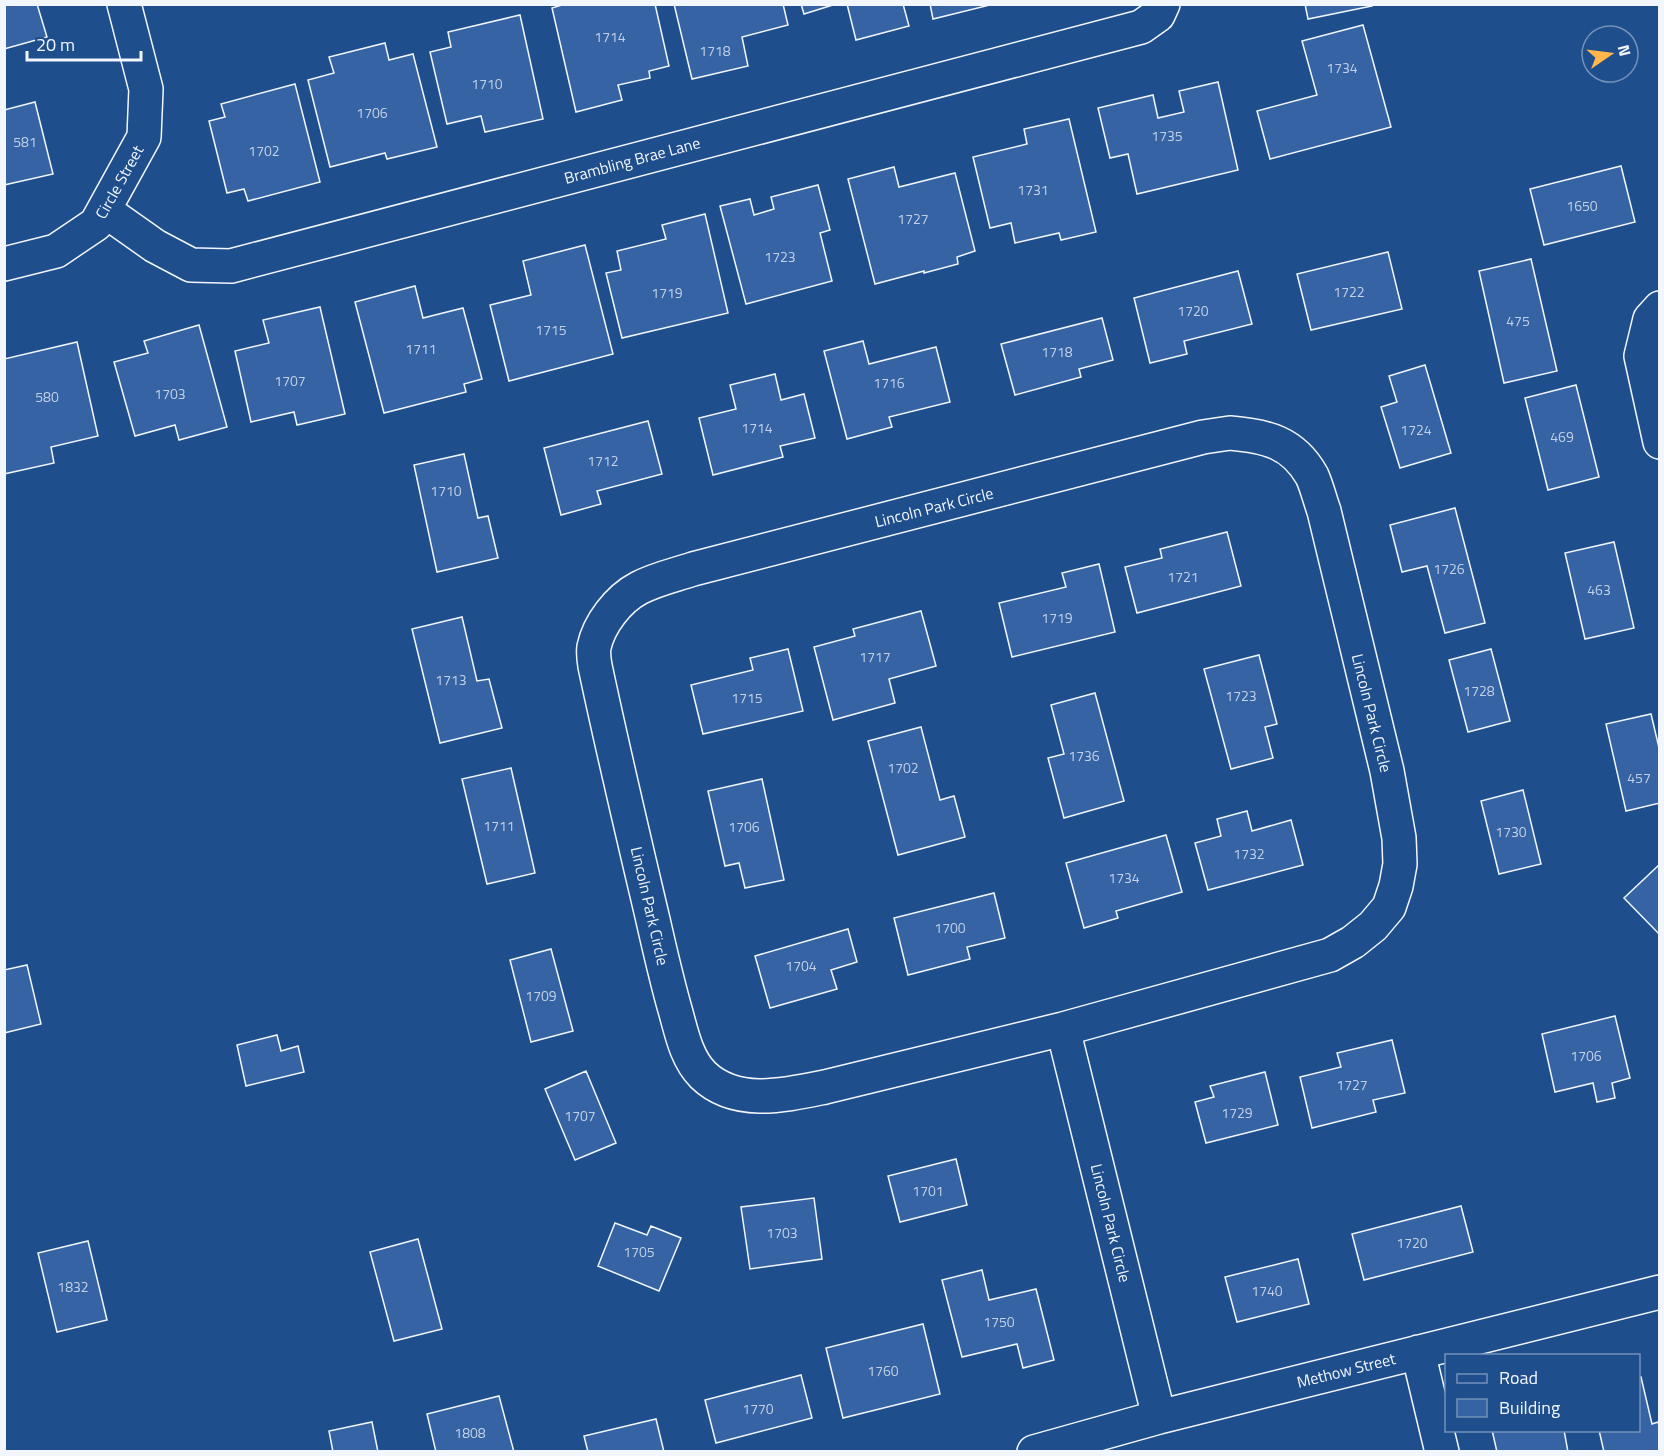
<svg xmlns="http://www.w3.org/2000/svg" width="1664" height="1456" viewBox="0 0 1664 1456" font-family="'Titillium Web',sans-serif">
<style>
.building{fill:#3563a3;stroke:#f2f6ff;stroke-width:1.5}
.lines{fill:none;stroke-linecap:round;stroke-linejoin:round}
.minor-casing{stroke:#f2f6ff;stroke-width:36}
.minor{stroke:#1f4e8c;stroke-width:33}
.labels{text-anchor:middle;stroke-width:4.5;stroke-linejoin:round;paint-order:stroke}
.number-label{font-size:14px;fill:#c3d1e8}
.street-label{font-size:16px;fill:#f2f6ff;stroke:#1f4e8c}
</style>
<rect width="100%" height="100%" fill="#1f4e8c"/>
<path class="building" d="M4,4H37L47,37L4,49Z
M565,4H655L669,66L649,71L650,78L618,85L622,100L576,112L552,8Z
M674,4H783L788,25L742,37L748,66L692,79Z
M801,4H836L804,14Z
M847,4H903L909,26L856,40Z
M930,4H990V5L933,19Z
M1305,4H1371L1372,6L1308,19Z
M520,15L543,119L485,132L481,116L447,124L430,52L451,47L448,32Z
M1363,25L1391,127L1270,159L1257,111L1317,95L1302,41Z
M385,43L389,60L413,54L437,147L387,159L385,153L330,167L308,80L334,73L329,57Z
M1218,82L1238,170L1137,194L1128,154L1110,158L1098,108L1153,95L1158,118L1184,112L1179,91Z
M295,84L320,182L248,201L244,189L227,193L209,121L225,117L221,104Z
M35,102L53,174L4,185V110Z
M1069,119L1096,232L1061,240L1059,233L1015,243L1011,223L990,228L973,157L1027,144L1024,129Z
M1621,166L1635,222L1544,245L1530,189Z
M894,167L899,187L955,173L975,251L957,257L958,264L924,273V271L875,284L848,179Z
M818,185L830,230L820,233L832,281L746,304L720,206L750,199L754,215L774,209L771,197Z
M705,214L728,313L622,338L606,273L621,270L617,251L666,239L662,225Z
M585,245L613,354L509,381L490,305L531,295L523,261Z
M1388,252L1402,309L1311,330L1297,274Z
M1531,259L1557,371L1504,383L1479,271Z
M1238,271L1252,324L1184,341L1187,354L1150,363L1134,298Z
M415,286L423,318L463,308L482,379L464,384L466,392L384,413L355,302Z
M320,307L345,414L297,425L294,412L251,422L235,351L269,343L263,320Z
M1102,318L1113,360L1079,369L1081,377L1015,395L1001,344Z
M199,325L227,427L179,440L175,425L135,436L114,362L148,353L144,341Z
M863,341L869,364L936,347L950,402L889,417L892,427L847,439L824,351Z
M77,342L98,436L51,447L54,463L4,474V359Z
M1425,365L1451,453L1400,468L1381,407L1397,402L1389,376Z
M775,374L781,400L804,394L815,438L780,446L783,457L713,475L699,418L736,409L730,385Z
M1576,385L1599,477L1548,490L1525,398Z
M648,421L662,474L597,491L601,504L561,515L544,448Z
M464,454L478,518L488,516L498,558L437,572L414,465Z
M1455,508L1485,623L1445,633L1427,566L1402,572L1390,525Z
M1227,532L1241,586L1137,613L1125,567L1162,558L1160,549Z
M1614,542L1634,628L1585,639L1565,553Z
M1099,564L1115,632L1012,657L999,603L1066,587L1062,573Z
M921,611L936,666L889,679L895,703L833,720L814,647L855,636L853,629Z
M462,617L477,681L489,679L502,728L440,743L412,629Z
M788,649L803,711L703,734L691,685L753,670L750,658Z
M1491,649L1510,721L1468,732L1449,660Z
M1259,655L1277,724L1265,727L1273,758L1231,769L1204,669Z
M1095,693L1124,801L1064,818L1048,758L1064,754L1051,705Z
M1651,714L1660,752V803L1626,811L1606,724Z
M921,727L940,800L954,796L965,837L898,855L868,741Z
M511,768L535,873L487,884L462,779Z
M762,779L784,880L745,888L739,863L725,866L708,791Z
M1523,790L1541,864L1499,874L1481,801Z
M1247,811L1252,831L1291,820L1303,865L1208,890L1195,843L1221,836L1217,819Z
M1166,835L1182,892L1116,911L1118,918L1084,928L1066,863Z
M1660,864V935L1624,898Z
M994,893L1005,938L967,947L970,959L908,975L894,918Z
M848,929L857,962L831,970L837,989L770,1008L755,956Z
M551,949L573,1031L531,1042L510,960Z
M27,965L41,1024L4,1033V970Z
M1615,1016L1630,1078L1612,1083L1615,1098L1597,1102L1593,1083L1555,1092L1542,1034Z
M277,1035L281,1051L298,1046L304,1072L246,1086L237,1045Z
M1392,1040L1405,1093L1373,1100L1376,1112L1312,1128L1300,1077L1341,1067L1337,1053Z
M586,1071L616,1143L575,1160L545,1089Z
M1265,1072L1278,1125L1206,1143L1195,1102L1214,1097L1210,1086Z
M956,1159L967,1205L900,1222L888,1176Z
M814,1198L822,1259L750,1269L741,1207Z
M1461,1206L1473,1252L1364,1280L1352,1234Z
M615,1223L647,1235L651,1226L681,1238L659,1291L598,1266Z
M418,1239L442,1329L394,1341L370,1252Z
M88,1241L107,1320L57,1332L38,1253Z
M1298,1259L1309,1304L1237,1322L1225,1277Z
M982,1270L989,1300L1036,1289L1054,1360L1023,1368L1017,1344L962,1357L942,1280Z
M923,1324L940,1394L843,1418L826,1348Z
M801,1375L812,1418L716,1443L705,1400Z
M1638,1377H1641L1652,1424L1658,1422L1660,1429V1452H1604L1599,1430H1638Z
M499,1396L514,1452H436L427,1414Z
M656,1419L664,1452H588L584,1436Z
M372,1422L378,1452H333L329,1431Z
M1492,1430H1564L1568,1452H1497Z"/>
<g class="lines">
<defs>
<path id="minor" d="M104,210L155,246L191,265L231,266L1141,27L1158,15L1163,4
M4,264L56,251L96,224L144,137L146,89L124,4
M1660,308L1650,319L1641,356L1660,442
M1230,433C1266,436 1293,442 1312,476C1317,487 1320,500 1324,511L1387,771L1399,838L1400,864L1396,886L1389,907L1373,926L1353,942L1330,955L1063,1029L825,1087C786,1095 736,1107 703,1075C687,1059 682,1035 676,1013C667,982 660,951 653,920C633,835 613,751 595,666C594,660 593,653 594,647C599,624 618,599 639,588C656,579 675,575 693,569L1203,437Z
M1063,1029L1159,1417
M1418,1352L1442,1452
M1034,1452L1159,1417L1660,1292"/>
</defs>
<use href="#minor" class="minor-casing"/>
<use href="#minor" class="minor"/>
</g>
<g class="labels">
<g class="number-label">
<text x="610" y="42">1714</text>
<text x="715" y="56">1718</text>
<text x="1342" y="73">1734</text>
<text x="487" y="89">1710</text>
<text x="372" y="118">1706</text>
<text x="1167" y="141">1735</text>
<text x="25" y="147">581</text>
<text x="264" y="156">1702</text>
<text x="1033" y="195">1731</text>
<text x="1582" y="211">1650</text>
<text x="913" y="224">1727</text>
<text x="780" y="262">1723</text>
<text x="1349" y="297">1722</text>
<text x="667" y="298">1719</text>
<text x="1193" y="316">1720</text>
<text x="1518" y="326">475</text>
<text x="551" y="335">1715</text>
<text x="421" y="354">1711</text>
<text x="1057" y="357">1718</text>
<text x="290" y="386">1707</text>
<text x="889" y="388">1716</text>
<text x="170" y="399">1703</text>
<text x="47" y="402">580</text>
<text x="757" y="433">1714</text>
<text x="1416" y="435">1724</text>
<text x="1562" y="442">469</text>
<text x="603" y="466">1712</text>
<text x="446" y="496">1710</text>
<text x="1449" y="574">1726</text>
<text x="1183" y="582">1721</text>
<text x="1599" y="595">463</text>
<text x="1057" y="623">1719</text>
<text x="875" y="662">1717</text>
<text x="451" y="685">1713</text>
<text x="1479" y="696">1728</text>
<text x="1241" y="701">1723</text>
<text x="747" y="703">1715</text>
<text x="1084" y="761">1736</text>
<text x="903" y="773">1702</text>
<text x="1639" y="783">457</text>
<text x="499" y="831">1711</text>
<text x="744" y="832">1706</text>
<text x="1511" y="837">1730</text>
<text x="1249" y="859">1732</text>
<text x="1124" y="883">1734</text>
<text x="950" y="933">1700</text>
<text x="801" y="971">1704</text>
<text x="541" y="1001">1709</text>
<text x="1586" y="1061">1706</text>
<text x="1352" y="1090">1727</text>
<text x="1237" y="1118">1729</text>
<text x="580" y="1121">1707</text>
<text x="928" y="1196">1701</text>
<text x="782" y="1238">1703</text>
<text x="1412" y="1248">1720</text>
<text x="639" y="1257">1705</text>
<text x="73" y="1292">1832</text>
<text x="1267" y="1296">1740</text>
<text x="999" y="1327">1750</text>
<text x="883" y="1376">1760</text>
<text x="758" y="1414">1770</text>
<text x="470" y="1438">1808</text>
</g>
<g class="street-label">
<text transform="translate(632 160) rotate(-15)" y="6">Brambling Brae Lane</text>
<text transform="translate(119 182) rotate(-61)" y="6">Circle Street</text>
<text transform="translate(934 507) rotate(-14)" y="6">Lincoln Park Circle</text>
<text transform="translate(1372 713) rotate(76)" y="6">Lincoln Park Circle</text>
<text transform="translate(650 906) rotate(77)" y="6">Lincoln Park Circle</text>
<text transform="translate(1111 1223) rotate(76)" y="6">Lincoln Park Circle</text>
<text transform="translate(1346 1370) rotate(-14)" y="6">Methow Street</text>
</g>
</g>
<rect width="1664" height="1456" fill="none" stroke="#f2f6ff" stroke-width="12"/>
<rect x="1445" y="1354" width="195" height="78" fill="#1f4e8c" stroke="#7391ba" stroke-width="1.5"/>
<rect x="1457" y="1374" width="30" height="9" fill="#1f4e8c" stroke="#7391ba" stroke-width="1.5"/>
<text x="1499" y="1384" font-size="18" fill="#f2f6ff">Road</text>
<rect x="1457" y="1399" width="30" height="18" fill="#3563a3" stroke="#7391ba" stroke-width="1.5"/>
<text x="1499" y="1414" font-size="18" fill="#f2f6ff">Building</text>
<g transform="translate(1610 54) rotate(76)"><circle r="28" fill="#1f4e8c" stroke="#7391ba" stroke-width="1.5"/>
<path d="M0-4.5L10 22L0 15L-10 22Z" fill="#ffb74d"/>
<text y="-9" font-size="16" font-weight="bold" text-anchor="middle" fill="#f2f6ff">N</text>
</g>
<path d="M27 51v9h114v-9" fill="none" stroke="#f2f6ff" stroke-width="3"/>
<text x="36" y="51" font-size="18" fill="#f2f6ff" stroke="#1f4e8c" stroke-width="4.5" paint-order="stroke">20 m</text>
</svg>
